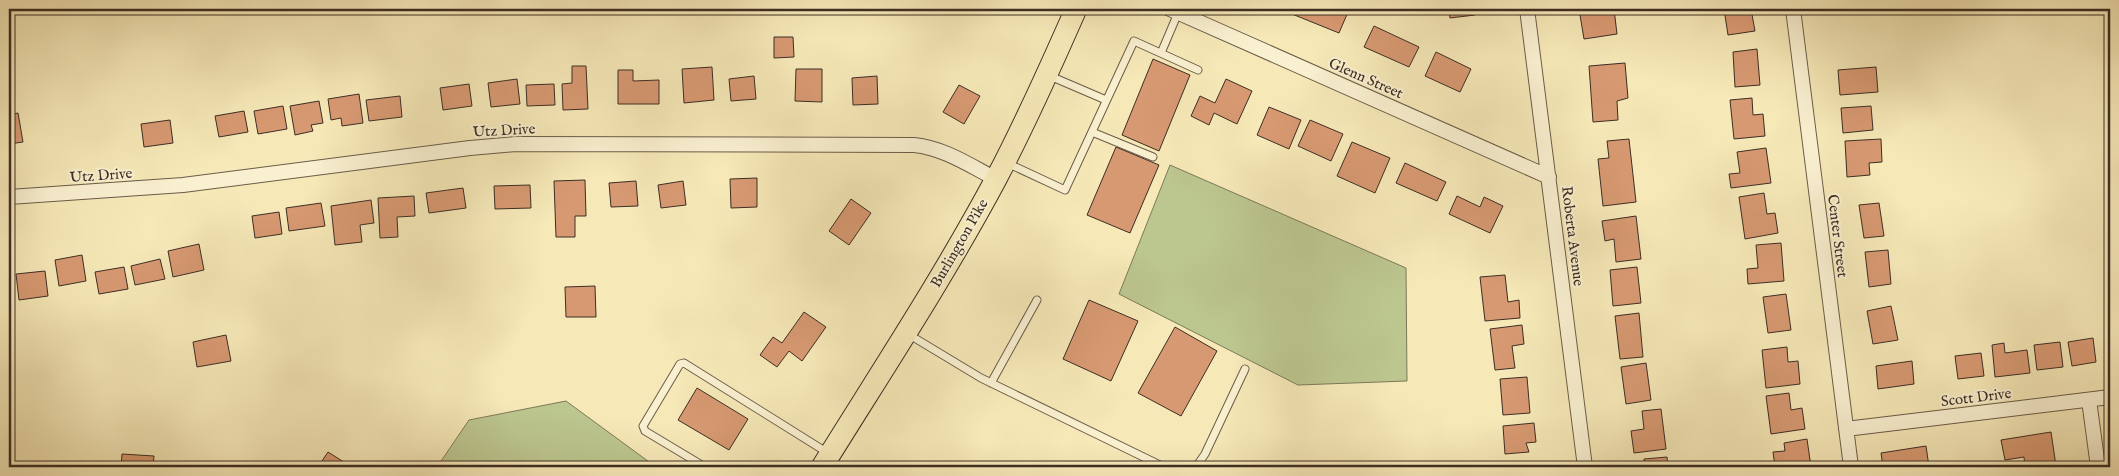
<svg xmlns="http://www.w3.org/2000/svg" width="2119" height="476" viewBox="0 0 2119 476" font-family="'IM FELL English',serif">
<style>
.green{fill:#bcc68f;stroke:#7c7a5a}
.building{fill:#d79972;stroke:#3d2e24}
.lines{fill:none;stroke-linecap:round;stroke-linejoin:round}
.lane-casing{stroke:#6b5c49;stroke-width:9}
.street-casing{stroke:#6b5c49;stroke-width:16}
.primary-casing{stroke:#3d2e24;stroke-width:23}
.lane{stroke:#f9f0d0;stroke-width:7}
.street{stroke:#f9f0d0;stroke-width:14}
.primary{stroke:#f6e8b7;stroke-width:21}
.labels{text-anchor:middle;stroke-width:4;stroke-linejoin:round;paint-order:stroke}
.street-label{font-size:15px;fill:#3d2e24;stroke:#f9f0d0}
</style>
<rect width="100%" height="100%" fill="#f6e8b7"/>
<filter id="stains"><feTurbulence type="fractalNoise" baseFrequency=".004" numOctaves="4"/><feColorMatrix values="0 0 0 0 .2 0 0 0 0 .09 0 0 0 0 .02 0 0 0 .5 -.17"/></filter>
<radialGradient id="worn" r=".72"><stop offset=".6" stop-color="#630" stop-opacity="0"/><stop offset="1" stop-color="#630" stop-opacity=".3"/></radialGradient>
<path class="green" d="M1170,165L1406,268L1407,381L1298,385L1119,294Z
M566,401L656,467H437L469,420Z"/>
<path class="building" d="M1294,9H1340L1348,12L1339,33L1292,14Z
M1449,9H1474L1475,15L1450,18Z
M1579,9H1614L1617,34L1584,39Z
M1724,9H1751L1755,31L1728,35Z
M1374,26L1419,47L1409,67L1364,47Z
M774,37H793L794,57L774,58Z
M1757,49L1760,85L1735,87L1733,52Z
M1436,52L1471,69L1460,92L1425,76Z
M1153,59L1190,75L1159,151L1122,135Z
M1625,63L1628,98L1617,101L1618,120L1593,122L1589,66Z
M572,66H586L588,109L563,110L562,84L572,83Z
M712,67L714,100L684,103L682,69Z
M1876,67L1878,92L1840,95L1838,70Z
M796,69H822V102L795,101Z
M618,70H633V81L659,80V104H618Z
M754,76L756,99L731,101L729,79Z
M877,76L878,104L853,105L852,78Z
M517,79L520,104L491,107L488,83Z
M1226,79L1252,91L1237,124L1214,113L1209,125L1191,116L1200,96L1215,103Z
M469,84L472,106L443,110L440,88Z
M554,84L555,105L527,106L526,85Z
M959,85L980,96L964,124L943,112Z
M359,94L363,123L342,126L341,118L331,120L328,99Z
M400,96L402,117L369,121L366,100Z
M1752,98L1753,115L1763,114L1765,136L1734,139L1730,100Z
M319,101L323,123L311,125L313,131L295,135L290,106Z
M283,106L287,129L258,134L254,111Z
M1871,106L1873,130L1843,133L1841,108Z
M1269,107L1301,120L1289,149L1257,135Z
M244,111L248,132L219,137L215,116Z
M18,113L23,142L9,144V115Z
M170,120L173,143L144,147L141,124Z
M1310,120L1343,134L1331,161L1298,146Z
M1629,139L1636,202L1603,206L1598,159L1609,158L1607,141Z
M1881,139L1882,162L1869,163L1870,175L1847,177L1845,141Z
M1352,142L1390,158L1375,193L1337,176Z
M1116,147L1159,165L1130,233L1087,215Z
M1766,148L1771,183L1731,188L1729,174L1740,173L1737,152Z
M1405,163L1446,182L1437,201L1396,183Z
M757,178V207L731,208L730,179Z
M585,180L586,216H575V237H556L554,181Z
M636,181L638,206L611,207L609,183Z
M683,181L686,205L661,208L658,185Z
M530,185L531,208L495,209L494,186Z
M463,188L466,208L429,213L426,193Z
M1764,193L1767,214L1775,213L1778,233L1745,239L1739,197Z
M414,196L415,216L397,217L398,237L380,238L378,198Z
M1457,196L1480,207L1484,197L1503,206L1490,233L1449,214Z
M851,199L871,213L849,245L829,231Z
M371,200L374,223L360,225L362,242L335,245L331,206Z
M321,203L325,226L289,231L286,208Z
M1879,203L1884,236L1864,238L1859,205Z
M279,212L282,234L255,238L252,216Z
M1636,216L1641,259L1616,262L1614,239L1605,241L1602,221Z
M1781,243L1784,281L1748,284L1747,269L1758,268L1756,245Z
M199,244L204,270L173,277L168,251Z
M1888,250L1891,284L1869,287L1865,252Z
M82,255L86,281L59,286L55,260Z
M160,259L165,279L135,285L131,266Z
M124,267L128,289L99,294L95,272Z
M1637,267L1641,303L1613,306L1610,270Z
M45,271L48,296L19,300L16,274Z
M1505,275L1508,302L1519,300L1520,318L1485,321L1480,277Z
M595,286L596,317H566L565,287Z
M1786,294L1791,330L1768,333L1763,297Z
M1089,300L1138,321L1111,381L1063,359Z
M1891,306L1898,340L1873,344L1867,311Z
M804,312L826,327L802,361L789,351L777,367L760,355L773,337L782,343Z
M1639,313L1643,357L1620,359L1615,316Z
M1522,325L1524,344L1512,346L1515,368L1495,370L1490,329Z
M1175,327L1217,351L1181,416L1138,393Z
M226,335L231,361L197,367L193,342Z
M2093,338L2096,362L2072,366L2068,342Z
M2060,342L2063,367L2037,370L2034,345Z
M2004,343L2005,353L2027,350L2030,373L1995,377L1992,345Z
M1787,347L1788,362L1798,361L1800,384L1766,388L1762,350Z
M1981,353L1984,376L1958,379L1955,356Z
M1912,361L1914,384L1878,389L1876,366Z
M1646,363L1651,400L1626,404L1621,367Z
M1527,377L1530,413L1503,415L1500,379Z
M697,388L748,419L729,450L678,420Z
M1789,393L1791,410L1802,408L1805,429L1771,434L1766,396Z
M1661,409L1666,449L1634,453L1631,431L1644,429L1642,411Z
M1534,423L1536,442L1526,443L1529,452L1505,454L1503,426Z
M2051,432L2056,466L2025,467L2024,457L2005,460L2001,440Z
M1807,439L1811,467H1775L1773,452L1785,451L1784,443Z
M1926,446L1929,467H1883L1881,453Z
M328,452L347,464L345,467H318Z
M122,454L154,456L153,467H121Z
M1667,457L1668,467H1644V459Z"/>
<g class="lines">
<defs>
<path id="lane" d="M1161,53L1178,13
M1050,76L1106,100
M1092,132L1153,157
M1007,163L1065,190L1134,41L1198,70
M908,334L981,378L1164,467
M991,383L1037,300
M705,467L645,431L643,426L680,364L684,363L828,453
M1192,467L1198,464L1205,454L1245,369"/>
<path id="street" d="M1170,9L1549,177
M1527,9L1585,467
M1793,9L1851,467
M9,197L183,185L470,148L516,144L914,145C944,148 969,165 996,179
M2089,400L2098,467
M1846,429L2110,397"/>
<path id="primary" d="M822,467C881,372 943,278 996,179C1025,124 1051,66 1076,9"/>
</defs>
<use href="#lane" class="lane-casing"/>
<use href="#street" class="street-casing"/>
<use href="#primary" class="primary-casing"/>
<use href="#lane" class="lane"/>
<use href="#street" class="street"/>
<use href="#primary" class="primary"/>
</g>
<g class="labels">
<g class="street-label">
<text transform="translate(1366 78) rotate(24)" y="5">Glenn Street</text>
<text transform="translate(504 130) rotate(-3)" y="5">Utz Drive</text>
<text transform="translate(101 175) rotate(-4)" y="5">Utz Drive</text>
<text transform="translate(1573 236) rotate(83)" y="5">Roberta Avenue</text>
<text transform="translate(1838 236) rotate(83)" y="5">Center Street</text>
<text transform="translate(959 243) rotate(-60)" y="5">Burlington Pike</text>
<text transform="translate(1976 397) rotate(-7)" y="5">Scott Drive</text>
</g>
</g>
<rect width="2119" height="476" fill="none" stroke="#f6e8b7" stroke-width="30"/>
<rect x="10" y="10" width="2099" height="456" fill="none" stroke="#3d2e24" stroke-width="2.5"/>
<rect x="15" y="15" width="2089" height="446" fill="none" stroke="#3d2e24"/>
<rect width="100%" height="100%" filter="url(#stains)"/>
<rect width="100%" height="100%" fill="url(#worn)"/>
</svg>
